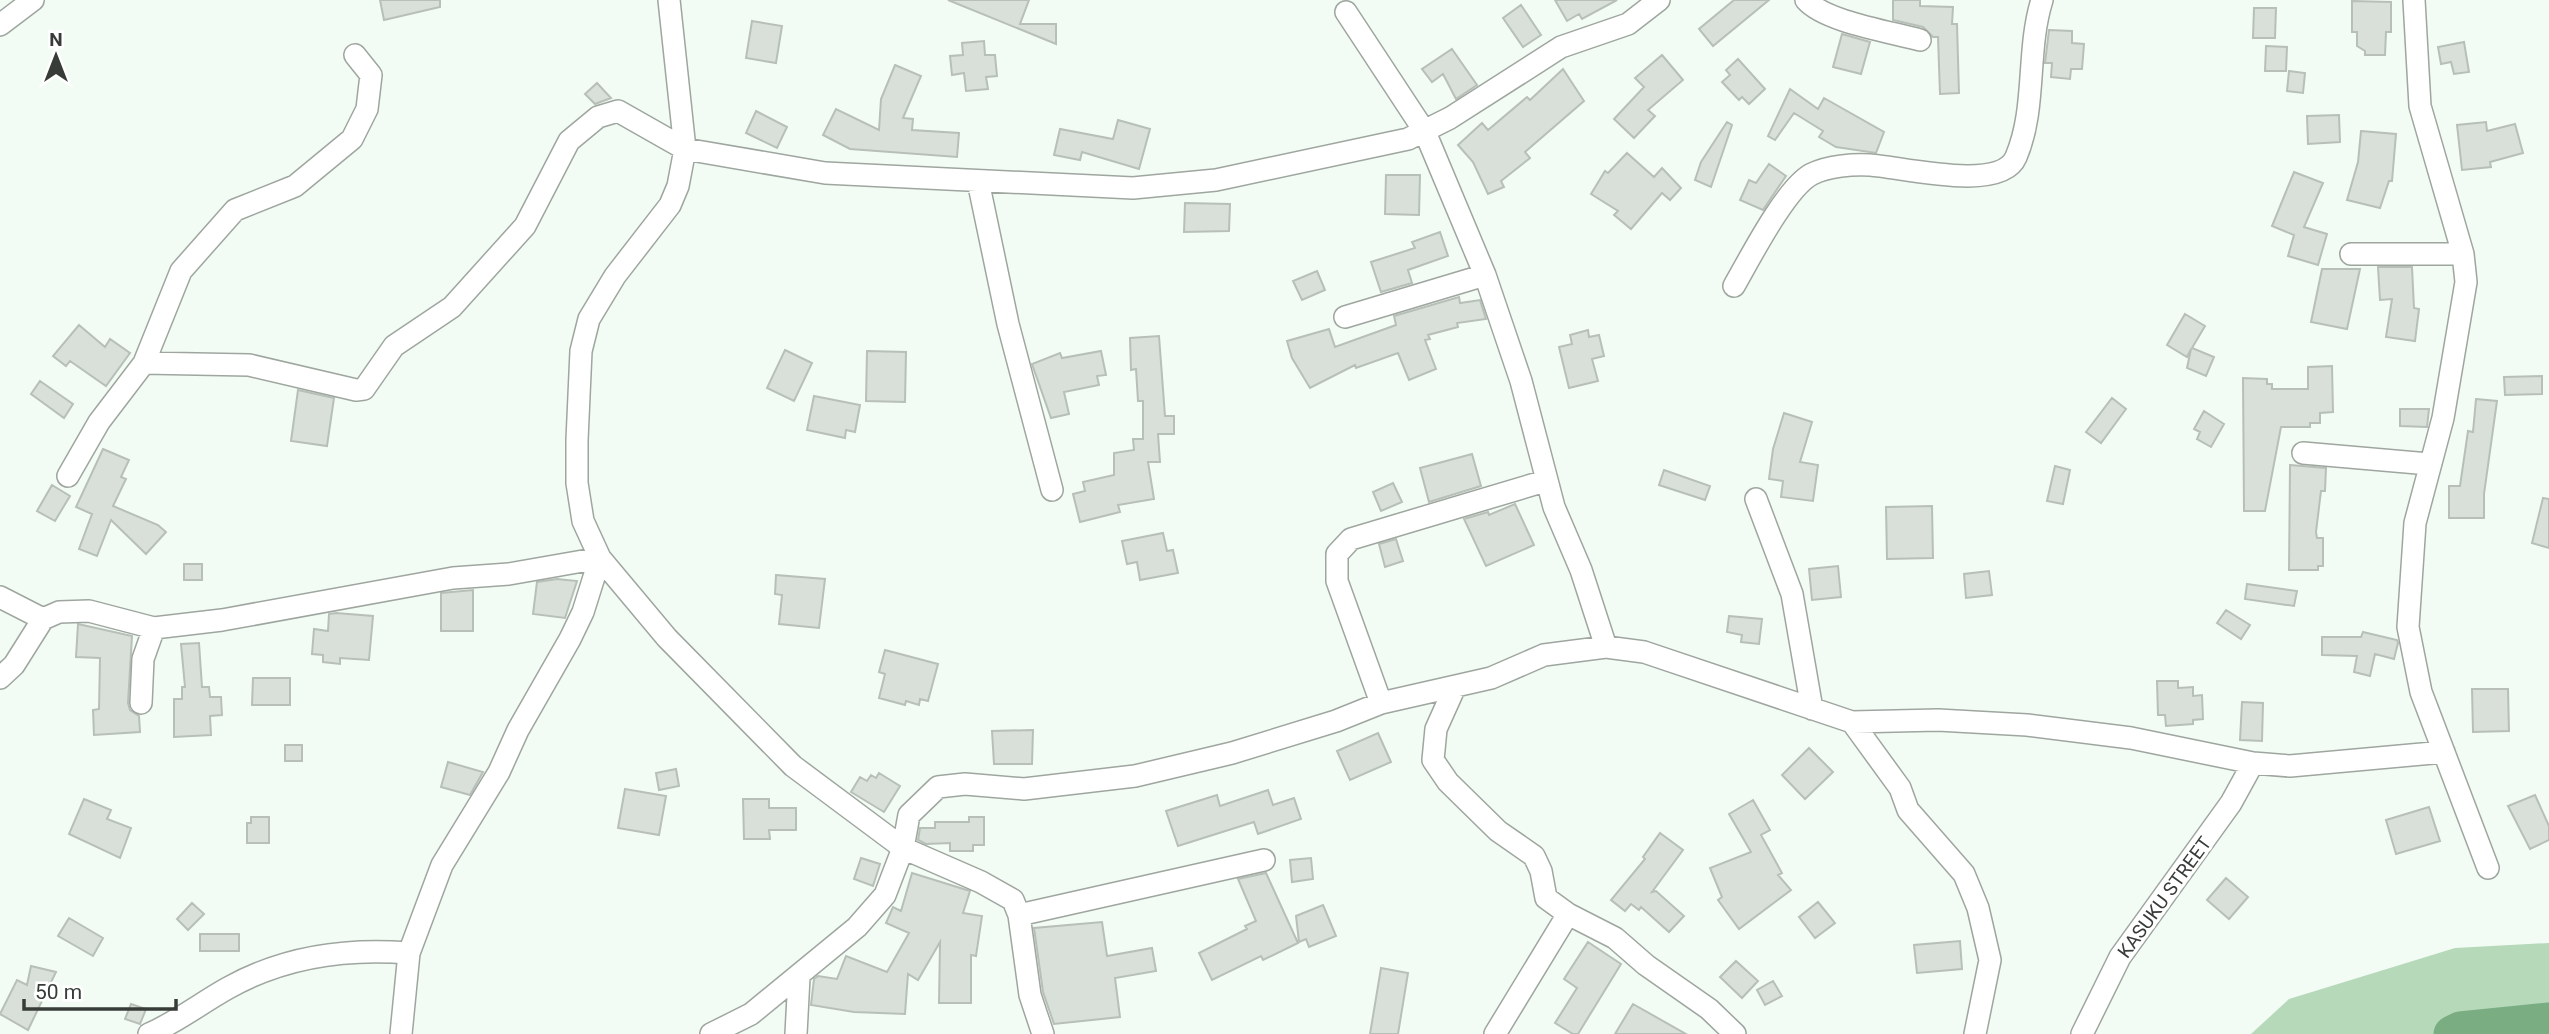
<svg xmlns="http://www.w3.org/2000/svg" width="2549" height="1034" viewBox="0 0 2549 1034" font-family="Roboto,sans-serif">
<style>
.green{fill:#b6d9ba}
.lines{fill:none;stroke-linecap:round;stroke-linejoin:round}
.river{stroke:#7aae82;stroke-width:37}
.building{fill:#d8e0d9;stroke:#b7bfb8;stroke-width:2}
.minor-casing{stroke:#9ea69f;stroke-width:24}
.minor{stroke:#fff;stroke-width:21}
.labels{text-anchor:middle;stroke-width:6;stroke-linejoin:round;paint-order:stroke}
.street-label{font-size:19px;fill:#383c39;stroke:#fff}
</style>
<rect width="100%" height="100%" fill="#f3fcf4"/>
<path class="green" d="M2549,943V1034H2251L2289,999L2455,948Z"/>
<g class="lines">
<path class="river" d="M2452,1034L2460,1030L2549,1021"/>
</g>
<path class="building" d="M380,0H440V7L384,20Z
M948,0H1029L1020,24H1056V44Z
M1555,0H1617L1582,19L1579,14L1567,21Z
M1734,0H1769L1713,46L1699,29Z
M1893,0H1920V6L1953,7L1952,24H1957L1959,93L1940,94L1938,37H1933L1923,27L1893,20Z
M2352,1L2391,2V32H2386L2385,55H2365V51L2357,46V32H2352Z
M1521,5L1541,35L1523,47L1503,18Z
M2254,8H2276L2275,38H2253Z
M752,21L782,26L776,63L746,58Z
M2049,30L2072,31V43L2084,44L2082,69H2071L2070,79L2051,77L2052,63H2045Z
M1842,34L1870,42L1861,74L1833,67Z
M984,41L985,55H995L997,76L986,77L988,89L966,91L964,73L952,75L950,56L963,55L962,43Z
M2464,42L2469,72L2454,74L2451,62L2441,64L2438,47Z
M2266,46L2287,47L2286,71H2265Z
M1452,49L1477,85L1456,99L1443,74L1432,82L1422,69Z
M1662,55L1683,80L1648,110L1655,116L1634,138L1614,119L1644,87L1635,78Z
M1738,59L1765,89L1749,104L1742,97L1739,100L1722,82L1730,75L1726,70Z
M895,65L921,76L903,118L913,119L912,130L959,133L957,157L850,149L823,135L836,109L879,130L881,99Z
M1563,69L1584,101L1525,152L1530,158L1501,181L1504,187L1488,194L1473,162L1458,145L1482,123L1488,130L1527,97L1530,100Z
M2289,71L2305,73L2303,93L2287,91Z
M597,83L611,98L595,104L585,94Z
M1790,89L1818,109L1824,98L1884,132L1876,153L1836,147L1819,137L1823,131L1794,113L1775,140L1768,136Z
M756,111L787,127L777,148L746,133Z
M2339,115L2340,142L2308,144L2307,116Z
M1118,120L1150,129L1139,169L1082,152L1080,160L1054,155L1060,129L1113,139Z
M1727,122L1732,125L1711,187L1695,180L1701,162Z
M2486,122L2487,131L2515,124L2523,153L2490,162L2491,167L2462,170L2457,125Z
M2361,131L2396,134L2392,181H2389L2380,208L2347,200L2358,162Z
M1627,153L1654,177L1662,168L1681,188L1670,200L1662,193L1631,229L1614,215L1618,211L1591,194L1605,171L1608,173Z
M1769,164L1786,176L1763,210L1740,200L1749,180L1756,183Z
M2294,172L2323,183L2304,227L2327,234L2318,265L2288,256L2294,235L2272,226Z
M1386,175H1420L1419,215L1385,214Z
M1185,203L1230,204L1229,231L1184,232Z
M1440,232L1448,256L1408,270L1412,283L1381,292L1371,262L1415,248L1412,242Z
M2378,267H2412L2414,308L2419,309L2415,341L2386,337L2392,299L2380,300Z
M2322,269H2360L2347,329L2311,322Z
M1317,271L1325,290L1302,300L1293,281Z
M1459,297L1460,303L1480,300L1486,319L1457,323L1458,327L1428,335L1430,339L1425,340L1436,369L1409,380L1398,353L1356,368L1355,365L1310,388L1292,358L1287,341L1329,329L1335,347L1396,325L1394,316Z
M2185,314L2205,326L2192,348L2214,357L2206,376L2187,368L2191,349L2187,357L2167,345Z
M79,325L105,347L110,339L130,353L106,386L70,361L66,366L53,356Z
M1588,330L1589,337L1599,335L1604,356L1592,359L1598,381L1569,388L1559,347L1572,344L1570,335Z
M1159,336L1165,416H1174V434H1158L1160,462H1148L1154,499L1118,505L1120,512L1080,522L1073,494L1085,491L1083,482L1114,475V453L1134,450L1133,439H1143V401H1138L1136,369L1131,370L1130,338Z
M785,350L812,363L794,401L767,388Z
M867,351L906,352L905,402L866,401Z
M1101,351L1106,375L1097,376L1099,385L1064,392L1069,414L1051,418L1032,364L1060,353L1062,358Z
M2332,366L2333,412L2320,413V423H2310V427H2281L2265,511H2244L2243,378L2267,379V384H2272V389H2308V367Z
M2542,376V394L2505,395L2504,377Z
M40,381L73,404L64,418L31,394Z
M298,390L334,398L327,446L291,441Z
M814,396L860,405L855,432L846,430L845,438L807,430Z
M2112,398L2126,409L2101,443L2086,432Z
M2476,399L2497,401L2484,494V518H2449V486H2460L2468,431L2473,432Z
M2400,409H2429L2427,427L2400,426Z
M2204,411L2224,424L2211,447L2197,439L2200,432L2194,429Z
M1784,413L1812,422L1800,462L1818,465L1813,501L1781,497L1783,481L1769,479L1773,449Z
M103,449L129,460L121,477L126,479L113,506L158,525L166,532L146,554L111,520L97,556L79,549L92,514L76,507Z
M1472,454L1481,486L1429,502L1420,468Z
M2290,465L2326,468L2325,491H2321L2316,532L2317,538H2323V566H2318V570H2289Z
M2055,466L2070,470L2063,504L2047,501Z
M1664,470L1710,486L1705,500L1659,485Z
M1393,483L1402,502L1381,511L1373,492Z
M52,485L70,496L55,521L37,511Z
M2543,498L2549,499V548L2532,543Z
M1515,504L1534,545L1486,566L1464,519L1488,512L1489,515Z
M1932,506L1933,558L1887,559L1886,507Z
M1163,533L1167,551L1173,550L1178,573L1140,580L1137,562L1127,564L1122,541Z
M1396,539L1403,561L1385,567L1379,544Z
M184,564H202V580H184Z
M1838,566L1841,597L1812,600L1809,569Z
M1989,571L1992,595L1966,598L1964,574Z
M776,575L825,579L819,628L779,624L782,595L775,594Z
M557,579L577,581L565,618L533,614L537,582Z
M2247,584L2297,591L2294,606L2245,599Z
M473,590V631H441V593Z
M2226,610L2250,625L2241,639L2217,623Z
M336,613L373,616L369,660L340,658V664L323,662V655L312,654L314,629L328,631L329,614Z
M1729,616L1762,619L1759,644L1741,642L1742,635L1727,632Z
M78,624L132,636L128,703L130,710L139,716L140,732L94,735L93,710L99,709L100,658L76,657Z
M2363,632L2397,640L2398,643L2394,659L2375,654L2370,676L2354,672L2357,656L2322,655V637H2361Z
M199,643L202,687H209L210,697H221L222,715L210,716L211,735L174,737V699H182V687H185L181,644Z
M885,650L938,664L928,701L920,699L919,705L906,701L905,705L879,698L885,674L879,672Z
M253,678H290V705H252Z
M2157,681H2178V688L2193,687V696L2202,695L2203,719L2193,720V724L2166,726L2165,715H2158Z
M2472,689H2508L2509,731L2473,732Z
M2242,702L2263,703L2262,741L2240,740Z
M1033,730L1032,764H994L992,731Z
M1378,733L1391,762L1350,780L1337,751Z
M285,745H302V761H285Z
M1809,748L1833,772L1805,799L1782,775Z
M448,762L483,772L470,795L441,787Z
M676,769L679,786L659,790L656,773Z
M879,773L900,786L884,812L851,792L860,777L867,781L871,775L876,778Z
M625,789L666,796L659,835L618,828Z
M1268,790L1273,805L1294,798L1301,819L1258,834L1254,822L1178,846L1166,811L1217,795L1220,806Z
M2535,795L2549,826V840L2530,849L2508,806Z
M84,799L111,810L107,819L131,828L120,858L69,834Z
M743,799H769V808H796V830H769L770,839H744Z
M1753,800L1770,830L1761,835L1782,873L1778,875L1791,890L1739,929L1718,900L1722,897L1710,868L1751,852L1729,814Z
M2429,807L2440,841L2396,854L2386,820Z
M251,817H269V843H247V823H251Z
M969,817H984V845H973V851H950V843L926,844L918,840L920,828H935V822H969Z
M1660,833L1683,850L1652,892L1656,891L1684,916L1669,932L1641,907L1639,910L1631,904L1625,911L1611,900L1645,859L1643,857Z
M861,858L880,864L873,886L854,879Z
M1311,858L1313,879L1292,882L1290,860Z
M912,873L970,891L963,913L982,916L976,956L971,955V1003H939L940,942L918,980L908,974L905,1014L854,1012L811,1005L814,979L818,976L837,979L846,956L887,972L909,933L886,923L893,907L901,911Z
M1266,873L1298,943L1263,960L1261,956L1212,980L1199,953L1247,929L1245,926L1256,921L1238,879Z
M2226,878L2248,897L2229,919L2207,900Z
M1818,902L1835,923L1815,938L1799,917Z
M192,903L204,914L188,930L177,919Z
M1323,905L1336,936L1309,947L1306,939L1299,942L1296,916Z
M69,918L103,938L93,956L58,936Z
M1102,922L1107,956L1152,948L1156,971L1115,978L1120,1017L1054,1024L1043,992L1034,928Z
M200,934H239V951H200Z
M1960,941L1962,969L1917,973L1914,945Z
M1588,942L1621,964L1578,1034H1573L1555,1023L1577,988L1564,979Z
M1736,961L1758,981L1742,998L1720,977Z
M31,966L56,972L28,1030L0,1014L17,980L27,985Z
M1381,968L1408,973L1398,1034H1370Z
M1773,981L1782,996L1765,1005L1757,990Z
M131,1004L146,1009L140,1024L125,1019Z
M1633,1004L1686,1034H1615Z"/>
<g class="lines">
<defs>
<path id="minor" d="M669,0L685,149L678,186L670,205L615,276L589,319L581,351L577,440V483L583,521L600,558L667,638L793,766L903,848L981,882L1013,900L1019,915L1030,995L1043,1034
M1806,0C1825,22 1892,32 1920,40
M2414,0L2420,106L2463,254L2466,282L2443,418L2415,523L2408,627L2421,692L2488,868
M1346,12L1425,132L1485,275L1521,381L1554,507L1581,570L1606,647
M0,25L33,0
M978,181L1008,324L1052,490
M2351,254H2463
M1734,286C1749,260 1786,187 1812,174C1828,166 1853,164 1870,165C1901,167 2001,193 2016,157C2037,108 2026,51 2042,0
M1345,317L1485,275
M144,363L249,365L356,390L364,389L394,346L452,307L525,226L569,141L598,117L618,111L685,149L825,173L1133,188L1216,180L1408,139L1450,118L1561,47L1628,24L1659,0
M2303,453L2429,464
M68,476L99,422L144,363L181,271L235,210L295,186L352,139L367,109L371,75L355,55
M1756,499L1792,594L1812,709
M0,597L43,619
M0,678L14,665L43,619L59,612L89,611L154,628
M1454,689L1436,729L1433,760L1448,782L1498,831L1534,856L1541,871L1546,898L1568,914L1615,938L1646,965L1709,1009L1735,1034
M141,703L143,659L154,628L222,620L453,578L509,574L600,558L583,612L570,639L518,730L499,772L442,865L409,953L401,1034
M1381,703L1337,581V554L1351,539L1545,481
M1852,722L1900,788L1908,810L1964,874L1978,908L1990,960L1975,1034
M1019,915L1264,860
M149,1034C177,1022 201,1003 228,988C283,957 347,948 409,953
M711,1034L751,1014L857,927L885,895L903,848L909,815L938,787L965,784L1024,789L1135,776L1232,753L1336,721L1381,703L1491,678L1544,655L1606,647L1644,652L1852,722L1938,720L2027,725L2131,738L2253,763L2290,766L2444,752
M796,1034L799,977
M1495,1034L1568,914
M2082,1034L2120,957L2231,803L2253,763"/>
</defs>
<use href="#minor" class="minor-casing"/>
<use href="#minor" class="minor"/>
</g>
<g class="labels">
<g class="street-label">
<text transform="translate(2164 897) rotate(-54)" y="7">KASUKU STREET</text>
</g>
</g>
<g transform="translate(56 56)" stroke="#ffffff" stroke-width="5" paint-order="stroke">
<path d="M0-5L12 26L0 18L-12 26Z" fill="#383c39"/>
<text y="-10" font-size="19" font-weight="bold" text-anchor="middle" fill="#383c39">N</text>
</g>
<path d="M24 999v10h152v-10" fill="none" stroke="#383c39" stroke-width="3.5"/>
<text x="35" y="999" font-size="21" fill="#383c39" stroke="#ffffff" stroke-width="5" paint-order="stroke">50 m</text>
</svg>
